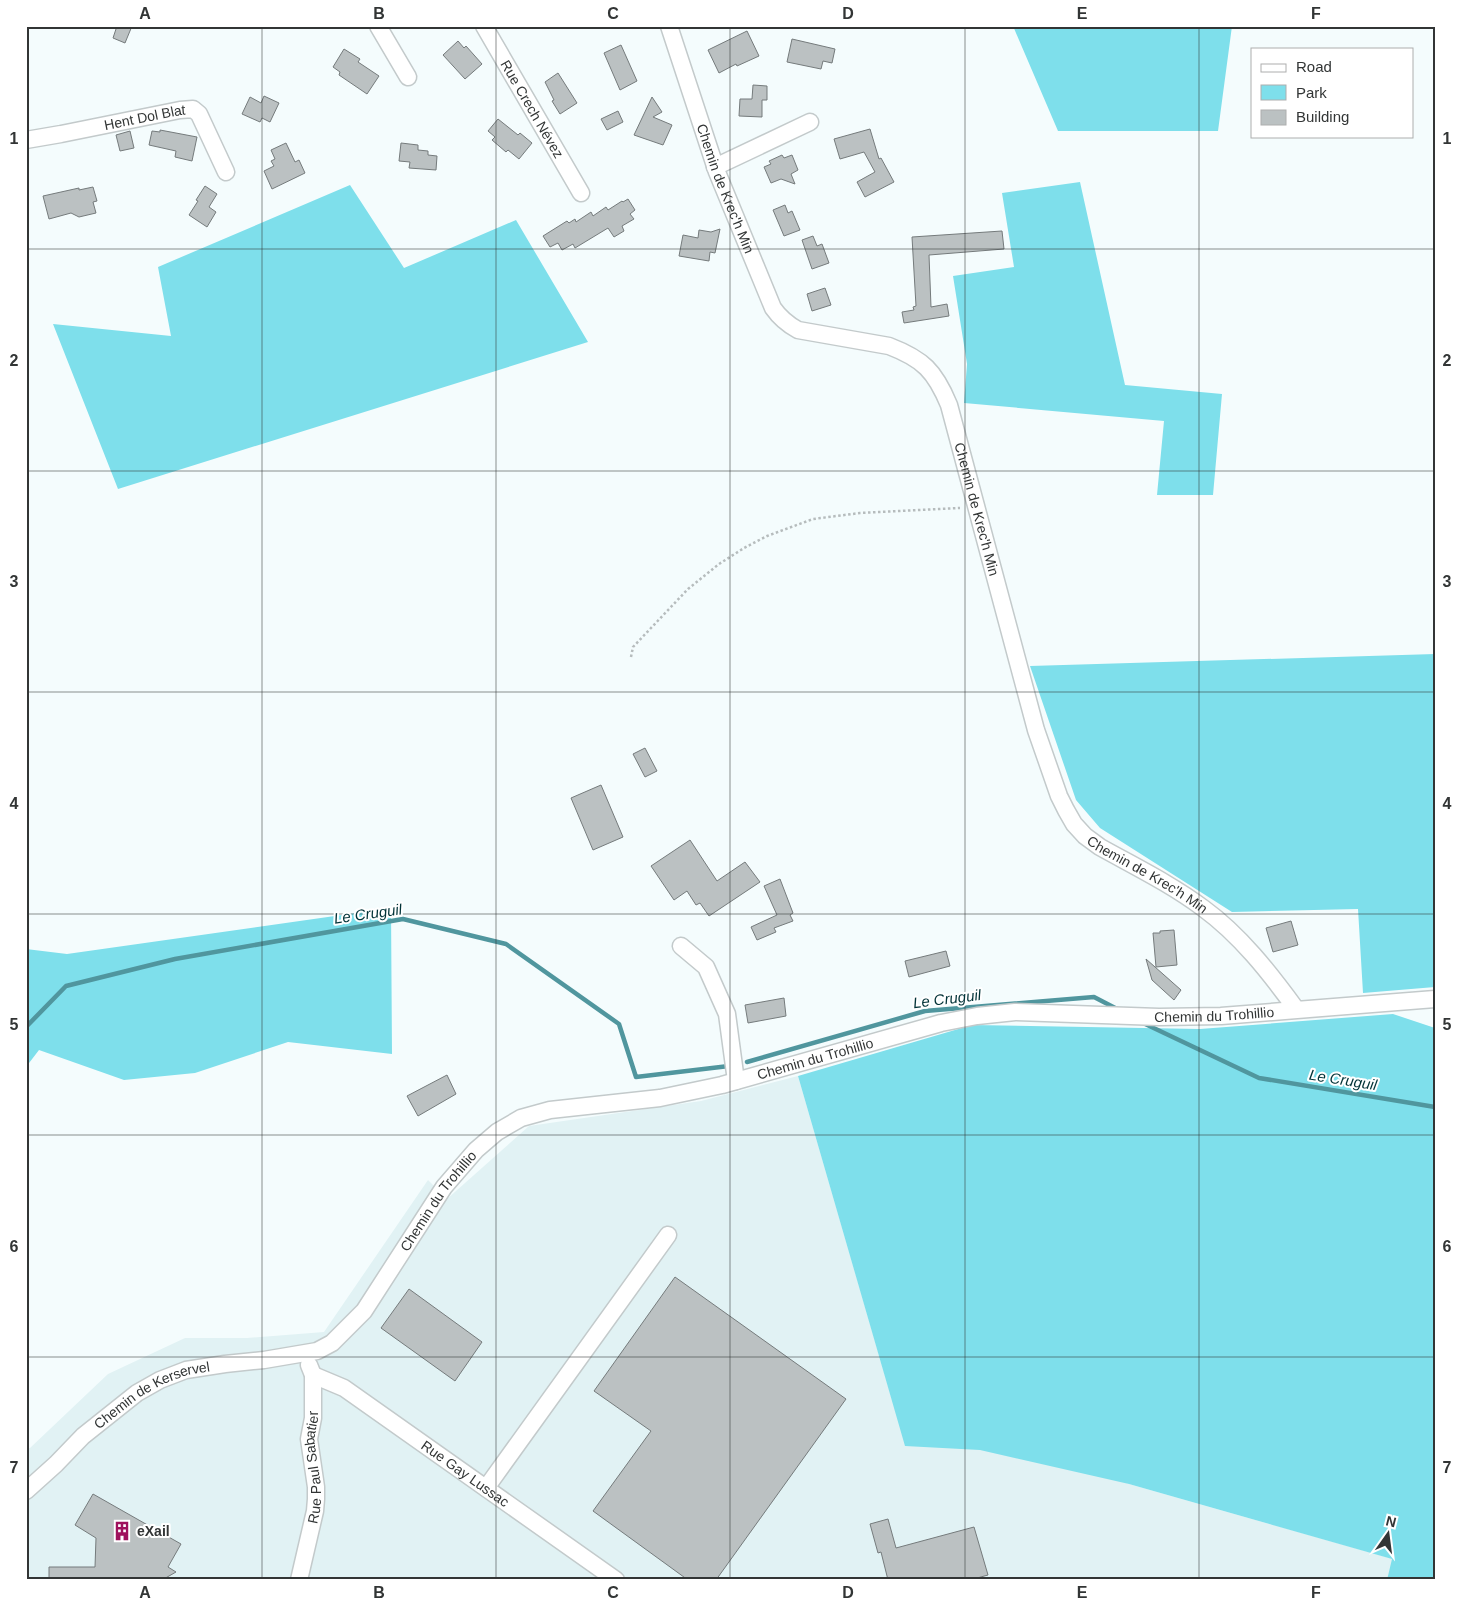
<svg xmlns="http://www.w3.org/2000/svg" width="1461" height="1606" viewBox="0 0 1461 1606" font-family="Arial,sans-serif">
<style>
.built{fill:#e1f2f4}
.green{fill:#7edfeb}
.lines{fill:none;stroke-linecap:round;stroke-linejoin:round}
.stream{stroke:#50969e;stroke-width:4.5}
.building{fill:#bbc1c2;stroke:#757b7c}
.minor-casing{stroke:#c3cacb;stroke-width:19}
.path{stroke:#b6bcbd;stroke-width:2.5;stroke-dasharray:2.5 2.5;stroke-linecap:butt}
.minor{stroke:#fff;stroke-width:16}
.grid{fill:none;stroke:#323535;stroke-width:1;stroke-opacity:0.55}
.labels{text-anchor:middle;stroke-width:4;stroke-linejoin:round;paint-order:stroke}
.street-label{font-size:14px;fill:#323535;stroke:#fff}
.poi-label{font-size:14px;font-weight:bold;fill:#323535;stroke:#fff;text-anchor:start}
.water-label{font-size:15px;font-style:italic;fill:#003237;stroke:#fff}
.neatline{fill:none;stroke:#323535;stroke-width:2}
.grid-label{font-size:16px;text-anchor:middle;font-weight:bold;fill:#323535}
</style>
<rect width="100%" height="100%" fill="#f4fcfd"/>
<path class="built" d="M798,1076L892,1400L1129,1484L1393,1559L1387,1580H26V1449L30,1448L108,1374L185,1338H247L324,1332L428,1180L447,1199L529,1126L701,1101Z"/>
<path class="green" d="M1013,26H1232L1218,131H1058Z
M1080,182L1125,385L1222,394L1213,495H1157L1164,421L964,403L967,364L953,276L1014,267L1002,193Z
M350,185L404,268L516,220L588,342L118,489L53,324L171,336L158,267Z
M1435,654V987L1363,993L1358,909L1232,912L1100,828L1076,800L1030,666Z
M391,908L392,1054L288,1042L195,1073L124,1080L39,1050L26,1067V949L67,954Z
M1393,1014L1435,1028V1580H1387L1392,1559L1129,1484L980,1450L905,1446L798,1076L972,1025L1200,1029Z"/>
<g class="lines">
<path class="stream" d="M1141,1022L1259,1078L1435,1107
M26,1027L66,986L175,959L403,919L506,944L619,1024L636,1077L729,1066
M747,1062L925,1011L1094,997L1119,1010"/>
</g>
<path class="building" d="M117,26H132L125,43L113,38Z
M747,31L759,56L737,66L736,64L719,73L708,50Z
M792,39L835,49L832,63L823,61L821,69L787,62Z
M458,41L464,48L466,46L482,64L465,79L443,55Z
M621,45L637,81L620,90L604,53Z
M344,49L360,59L358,62L379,76L367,94L339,75L340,72L333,67Z
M558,73L577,103L560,114L552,101L554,100L545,82Z
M753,85L767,86V100H762V117L739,116L740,99H752Z
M264,96L279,103L270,122L262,118L260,122L242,114L250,97L261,103Z
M652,97L662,112L653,117L672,125L663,145L634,135Z
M618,111L623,122L607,130L601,119Z
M498,119L518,135L520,133L532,143L519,159L508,150L506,152L492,140L495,137L488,131Z
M870,129L879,159L881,158L894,182L865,197L857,182L875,172L864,152L840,159L834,139Z
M160,130L197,137L192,161L175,157L176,151L149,145L152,131L160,132Z
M130,131L134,148L120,151L116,135Z
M286,143L295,162L299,160L305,173L272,189L264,171L274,166L271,161L275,159L271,150Z
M401,143L418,145V150L428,151V155L437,156L436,170L409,168L410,162L399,161Z
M782,155L784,158L792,155L798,170L791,174L795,184L781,179L771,183L764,167L771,164L769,161Z
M205,186L217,194L209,207L216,212L207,227L189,215L198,201L196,200Z
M93,187L97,201L93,202L96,213L79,217L71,213L49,219L43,196L79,188V190Z
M628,199L635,210L630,214L634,219L622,226L624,231L614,237L608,228L575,248L573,244L562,250L558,243L550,247L543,236L567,221L569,223L575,219L576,222L591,212L593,216L606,207L608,210L622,201L623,202Z
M785,205L788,213L792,211L800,230L784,236L773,210Z
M720,229L715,253L710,252L709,261L679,256L683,235L698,238L699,230L711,232Z
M1002,231L1004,249L929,255L931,307L947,304L949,316L904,323L902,312L914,310L913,307L916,306L912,237Z
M813,236L817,246L822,244L829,263L812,269L802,240Z
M825,288L831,305L812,311L807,294Z
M645,748L657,771L645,777L633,754Z
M601,785L623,837L593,850L571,798Z
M690,840L717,881L745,862L760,882L709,916L700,903L696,905L687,891L674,900L651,866Z
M780,879L793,913L790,915L793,921L774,928L776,932L757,940L751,927L777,915L764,886Z
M1291,921L1298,945L1273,952L1266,928Z
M1174,930L1177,965L1156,967L1153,933H1160V931Z
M946,951L950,966L909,977L905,961Z
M1146,959L1181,990L1174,1000L1152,980Z
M784,998L786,1016L748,1023L745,1005Z
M447,1075L456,1094L418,1116L407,1096Z
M675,1277L846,1399L716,1580H688L593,1511L651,1431L594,1391Z
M409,1289L482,1342L455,1381L381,1328Z
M93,1494L181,1544L168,1567L176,1572L162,1580H49V1567H95L96,1538L75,1525Z
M888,1519L896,1548L974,1527L988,1575L970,1580H888L881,1552L878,1553L870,1524Z"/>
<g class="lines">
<defs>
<g id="minor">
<path d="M378,26L408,77"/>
<path id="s1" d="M484,26L581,193"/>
<path id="s2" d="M669,26L717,172L773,308C780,318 787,324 798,330L889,346C923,359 935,371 949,405L1036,730L1059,796L1066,810L1074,824L1085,836L1100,847C1134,866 1171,884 1203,908C1240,935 1269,972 1296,1009"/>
<path id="s3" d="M26,140L61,134L180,110L193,109L199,114L226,172"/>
<path d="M715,167L810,122"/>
<path d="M681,946L706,967L727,1014L736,1081"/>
<path id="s4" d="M313,1375L344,1388L616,1580"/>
<path d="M486,1488L668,1235"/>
<path id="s5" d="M26,1491L56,1464L83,1436L137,1393L160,1380L186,1370L225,1364L264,1360L317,1351L332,1343L364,1311L444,1187L476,1150L497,1132L521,1118L550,1110L660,1098L722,1085L941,1023L977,1016L1015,1012L1159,1017L1221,1016L1435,999"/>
<path id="s6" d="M299,1580L315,1511L316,1499V1487L309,1439L313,1418V1375L309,1365"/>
</g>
</defs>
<use href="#minor" class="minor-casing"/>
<path class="path" d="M631,657L633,647L688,589L719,564L744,548L767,536L813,519L860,513L960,508"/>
<use href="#minor" class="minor"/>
</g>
<path class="grid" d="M262,26V1580M496,26V1580M730,26V1580M965,26V1580M1199,26V1580M26,249H1435M26,471H1435M26,692H1435M26,914H1435M26,1135H1435M26,1357H1435"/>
<defs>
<symbol id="building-bare" viewBox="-9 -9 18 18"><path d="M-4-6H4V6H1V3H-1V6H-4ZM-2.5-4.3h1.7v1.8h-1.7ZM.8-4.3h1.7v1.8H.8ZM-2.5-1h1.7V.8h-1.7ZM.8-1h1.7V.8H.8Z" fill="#9f115d" stroke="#fff" stroke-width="2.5" paint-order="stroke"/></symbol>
</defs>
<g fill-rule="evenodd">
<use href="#building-bare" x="108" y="1517" width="28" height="28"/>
</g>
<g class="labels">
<g class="street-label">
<text dy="5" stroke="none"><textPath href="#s1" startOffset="96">Rue Crech Névez</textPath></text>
<text dy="5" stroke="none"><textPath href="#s3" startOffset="121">Hent Dol Blat</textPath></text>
<text dy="5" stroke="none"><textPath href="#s2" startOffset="172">Chemin de Krec'h Min</textPath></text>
<text dy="5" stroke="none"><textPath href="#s2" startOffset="622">Chemin de Krec'h Min</textPath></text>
<text dy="5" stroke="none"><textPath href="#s2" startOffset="1042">Chemin de Krec'h Min</textPath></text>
<text dy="5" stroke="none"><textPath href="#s5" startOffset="1355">Chemin du Trohillio</textPath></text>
<text dy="5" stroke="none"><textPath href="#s5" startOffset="950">Chemin du Trohillio</textPath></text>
<text dy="5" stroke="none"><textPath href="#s5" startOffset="530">Chemin du Trohillio</textPath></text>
<text dy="5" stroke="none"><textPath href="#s5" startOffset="161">Chemin de Kerservel</textPath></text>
<text dy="5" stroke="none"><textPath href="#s6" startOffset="115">Rue Paul Sabatier</textPath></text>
<text dy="5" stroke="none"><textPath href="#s4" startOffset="182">Rue Gay Lussac</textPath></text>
</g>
<g class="poi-label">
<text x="137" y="1536">eXail</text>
</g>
<g class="water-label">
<text transform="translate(368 914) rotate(-8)" y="5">Le Cruguil</text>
<text transform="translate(947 999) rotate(-7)" y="5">Le Cruguil</text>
<text transform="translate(1343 1080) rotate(9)" y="5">Le Cruguil</text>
</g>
</g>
<rect width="1461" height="1606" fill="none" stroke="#ffffff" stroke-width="55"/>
<rect x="1251" y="48" width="162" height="90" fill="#ffffff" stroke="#adaeae"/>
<rect x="1261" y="64" width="25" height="8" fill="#ffffff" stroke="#adaeae"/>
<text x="1296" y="72" font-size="15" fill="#323535">Road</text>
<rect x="1261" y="85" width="25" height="15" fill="#7edfeb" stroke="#adaeae"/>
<text x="1296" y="98" font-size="15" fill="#323535">Park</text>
<rect x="1261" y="110" width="25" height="15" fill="#bbc1c2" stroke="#adaeae"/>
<text x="1296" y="122" font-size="15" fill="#323535">Building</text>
<g transform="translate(1388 1534) rotate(14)" stroke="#ffffff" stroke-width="4" paint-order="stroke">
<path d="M0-4L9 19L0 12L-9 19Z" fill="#323535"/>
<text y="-8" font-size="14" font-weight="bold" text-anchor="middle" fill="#323535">N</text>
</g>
<rect x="28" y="28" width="1406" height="1550" class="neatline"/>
<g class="grid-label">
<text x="145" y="19">A</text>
<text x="379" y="19">B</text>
<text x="613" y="19">C</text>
<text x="848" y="19">D</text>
<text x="1082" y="19">E</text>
<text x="1316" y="19">F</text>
<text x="14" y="144">1</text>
<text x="1447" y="144">1</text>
<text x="14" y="366">2</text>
<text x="1447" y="366">2</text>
<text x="14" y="587">3</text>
<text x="1447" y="587">3</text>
<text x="14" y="809">4</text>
<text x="1447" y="809">4</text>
<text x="14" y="1030">5</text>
<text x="1447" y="1030">5</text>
<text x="14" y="1252">6</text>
<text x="1447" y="1252">6</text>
<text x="14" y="1473">7</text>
<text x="1447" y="1473">7</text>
<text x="145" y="1598">A</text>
<text x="379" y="1598">B</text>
<text x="613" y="1598">C</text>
<text x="848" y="1598">D</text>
<text x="1082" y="1598">E</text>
<text x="1316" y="1598">F</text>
</g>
</svg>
